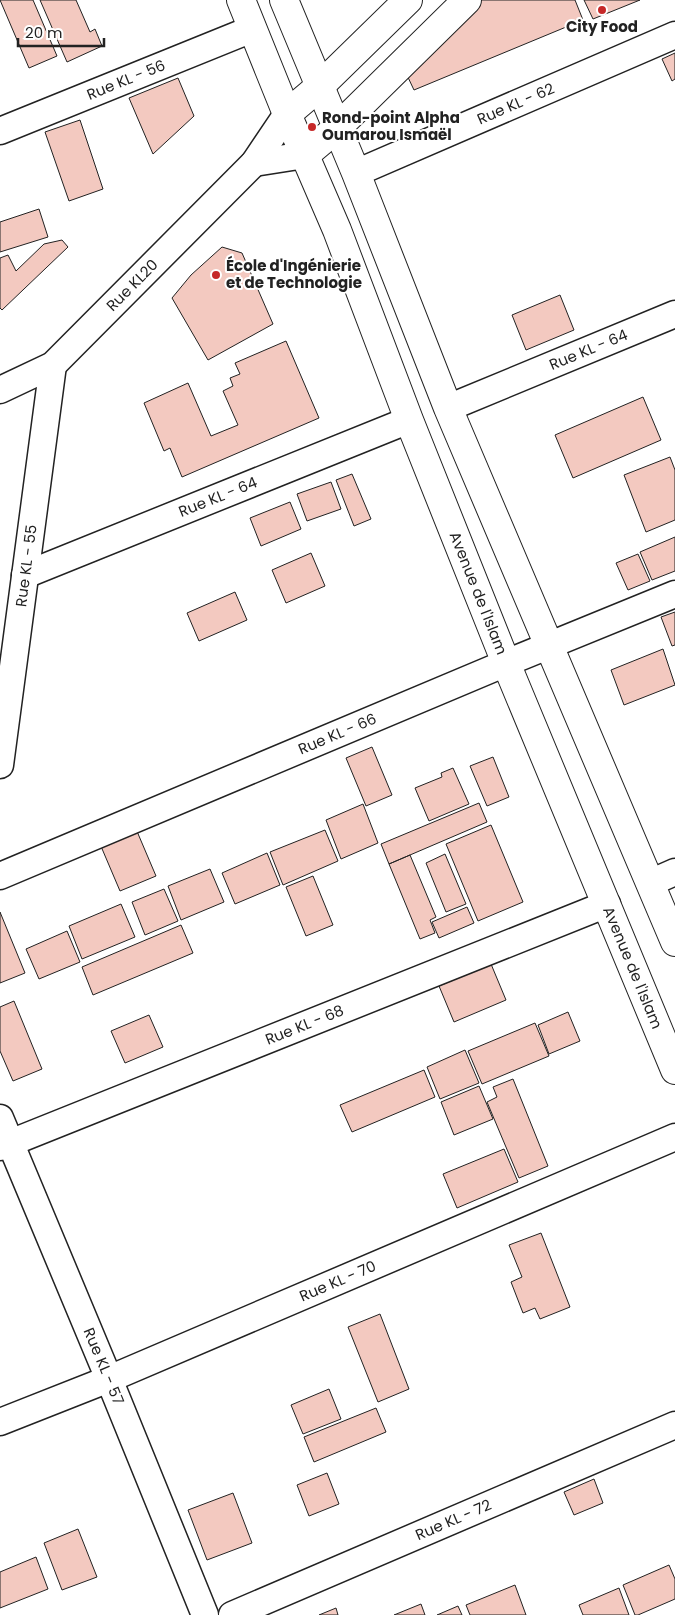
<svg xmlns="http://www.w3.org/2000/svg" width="675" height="1615" viewBox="0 0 675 1615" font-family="Poppins,sans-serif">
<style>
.building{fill:#f3c9c0;stroke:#222}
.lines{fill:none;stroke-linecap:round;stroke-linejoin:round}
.minor-casing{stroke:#222;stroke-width:29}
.secondary-casing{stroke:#222;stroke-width:30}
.primary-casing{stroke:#222;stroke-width:30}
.minor{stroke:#fff;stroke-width:26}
.secondary{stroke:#fff;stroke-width:28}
.primary{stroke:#fff;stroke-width:28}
.poi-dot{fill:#c62828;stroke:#fff;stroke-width:2}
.labels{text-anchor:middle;stroke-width:4;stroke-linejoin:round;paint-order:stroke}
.poi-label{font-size:15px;font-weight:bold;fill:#222;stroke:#fff;text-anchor:start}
.street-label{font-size:15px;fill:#222;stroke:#fff}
</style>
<rect width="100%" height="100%" fill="#fff"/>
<path class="building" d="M0,0H33L57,56L29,68Z
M40,0H76L90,32L95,29L102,46L67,62Z
M479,0H575L583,20L414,90L405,71Z
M584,0H640L593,19Z
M675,53V79L672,81L662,59Z
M178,78L194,116L153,154L129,98Z
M80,120L103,189L69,201L45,132Z
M39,209L48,237L0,252V222Z
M62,240L68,247L2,310L0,308V258L8,255L16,271L44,244Z
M222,247L242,253L273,324L208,360L172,298L191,275Z
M560,295L574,330L526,350L512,315Z
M286,341L319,418L182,477L170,448L164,451L144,403L188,383L211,436L238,425L223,391L233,386L230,378L240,374L235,363Z
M643,397L661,440L573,478L555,435Z
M670,457L675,470V520L646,532L624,475Z
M352,474L371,519L354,526L336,480Z
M331,482L341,509L307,521L297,494Z
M290,502L301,529L261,546L250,518Z
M675,537V571L652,580L640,552Z
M311,553L325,586L286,603L272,570Z
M638,554L650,581L628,590L616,563Z
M235,592L247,620L199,641L187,613Z
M675,612V645L672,646L661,617Z
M663,649L675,685L624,705L611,670Z
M372,747L392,795L366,806L346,758Z
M493,757L509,797L487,806L470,766Z
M453,768L469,804L429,821L415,788L442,777L441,773Z
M479,803L487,822L389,864L381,844Z
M363,804L378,843L341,859L326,820Z
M491,825L523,902L478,921L446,844Z
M136,829L156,876L120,891L100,844Z
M325,830L338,861L283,885L270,852Z
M267,853L280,885L235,904L222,873Z
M445,854L466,904L446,912L426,863Z
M410,855L436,917L430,920L435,933L420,939L389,864Z
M210,869L224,902L181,920L168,886Z
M313,876L333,925L306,936L286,887Z
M164,889L178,921L145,935L132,902Z
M121,904L135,937L82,959L69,926Z
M467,907L474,923L439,938L432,922Z
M0,912L25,973L0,983Z
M181,925L193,953L93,995L82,967Z
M67,931L80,962L39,979L26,949Z
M491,964L506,1000L454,1022L439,986Z
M14,1001L42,1069L13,1081L0,1051V1007Z
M568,1012L580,1041L549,1054L538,1025Z
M149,1015L163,1047L125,1063L111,1031Z
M535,1023L549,1056L482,1084L468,1051Z
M465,1050L479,1083L440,1099L427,1067Z
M424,1070L435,1097L352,1132L340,1105Z
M513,1079L548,1166L519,1178L487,1102L497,1097L493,1087Z
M479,1086L493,1119L454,1135L441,1102Z
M504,1149L518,1182L457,1208L443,1174Z
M541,1233L570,1307L540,1319L535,1308L523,1313L511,1282L522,1277L509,1245Z
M380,1314L409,1389L378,1402L348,1327Z
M329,1389L341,1419L303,1434L291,1405Z
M376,1408L386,1432L314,1462L304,1437Z
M327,1473L339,1504L309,1516L297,1485Z
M594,1479L603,1503L574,1515L564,1492Z
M233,1493L252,1543L207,1560L188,1510Z
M78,1529L97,1577L62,1590L44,1543Z
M36,1557L48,1589L0,1608V1572Z
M669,1565L675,1579V1599L638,1615H635L623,1585Z
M515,1585L526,1615H470L466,1605Z
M619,1588L629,1615H583L579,1605Z
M421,1604L425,1615H394Z
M458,1606L462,1615H437Z
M336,1608L338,1615H319Z"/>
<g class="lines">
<defs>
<g id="minor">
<path id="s1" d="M0,131L252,29"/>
<path d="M254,163L305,155"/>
<path id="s2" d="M356,173L675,35"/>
<path id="s3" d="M0,390L53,365L254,163L287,114"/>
<path id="s4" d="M448,408L675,314"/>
<path id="s5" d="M25,575L409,420"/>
<path id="s6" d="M0,765L53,365"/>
<path id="s7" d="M0,876L506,663L675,594"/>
<path d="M650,883L675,872"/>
<path id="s8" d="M0,1118L109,1379L205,1615"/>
<path id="s9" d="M0,1147L607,904"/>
<path id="s10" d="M0,1422L109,1379L675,1137"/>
<path id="s11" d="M232,1615L675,1425"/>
</g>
<g id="secondary">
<path id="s12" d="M241,0L287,114L337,230L409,420L506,663L675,1070"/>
<path d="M284,0L356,173L448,408L675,942"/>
</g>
<path id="primary" d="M287,114L320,86L408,0
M305,155L337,128L467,0"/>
</defs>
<use href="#minor" class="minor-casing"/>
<use href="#secondary" class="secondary-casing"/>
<use href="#primary" class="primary-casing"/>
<use href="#minor" class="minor"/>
<use href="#secondary" class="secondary"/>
<use href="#primary" class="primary"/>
</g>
<g class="poi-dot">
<circle cx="602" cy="10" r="5"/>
<circle cx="312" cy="127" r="5"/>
<circle cx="216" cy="275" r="5"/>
</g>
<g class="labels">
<g class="poi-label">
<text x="602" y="32" text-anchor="middle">City Food</text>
<text x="322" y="123">Rond-point Alpha<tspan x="322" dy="17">Oumarou Ismaël</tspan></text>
<text x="226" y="271">École d'Ingénierie<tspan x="226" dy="17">et de Technologie</tspan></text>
</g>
<g class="street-label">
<text dy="5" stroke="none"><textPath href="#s1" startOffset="136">Rue KL - 56</textPath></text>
<text dy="5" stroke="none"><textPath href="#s2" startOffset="174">Rue KL - 62</textPath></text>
<text dy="5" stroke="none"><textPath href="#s3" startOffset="171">Rue KL20</textPath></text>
<text dy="5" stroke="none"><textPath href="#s4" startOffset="152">Rue KL - 64</textPath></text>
<text dy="5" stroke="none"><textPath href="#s5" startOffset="208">Rue KL - 64</textPath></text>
<text dy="5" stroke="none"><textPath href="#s6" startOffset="201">Rue KL - 55</textPath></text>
<text dy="5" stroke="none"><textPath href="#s12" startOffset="639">Avenue de l'Islam</textPath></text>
<text dy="5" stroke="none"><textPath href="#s7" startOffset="366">Rue KL - 66</textPath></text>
<text dy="5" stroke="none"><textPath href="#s12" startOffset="1044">Avenue de l'Islam</textPath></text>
<text dy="5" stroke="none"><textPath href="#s9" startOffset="328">Rue KL - 68</textPath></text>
<text dy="5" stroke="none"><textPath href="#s10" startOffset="366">Rue KL - 70</textPath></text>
<text dy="5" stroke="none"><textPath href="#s8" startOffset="269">Rue KL - 57</textPath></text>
<text dy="5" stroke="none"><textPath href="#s11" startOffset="241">Rue KL - 72</textPath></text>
</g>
</g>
<path d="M18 38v8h86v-8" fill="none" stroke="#222222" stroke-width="2.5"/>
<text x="25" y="38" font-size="15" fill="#222222" stroke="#ffffff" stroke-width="4" paint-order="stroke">20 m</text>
</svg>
